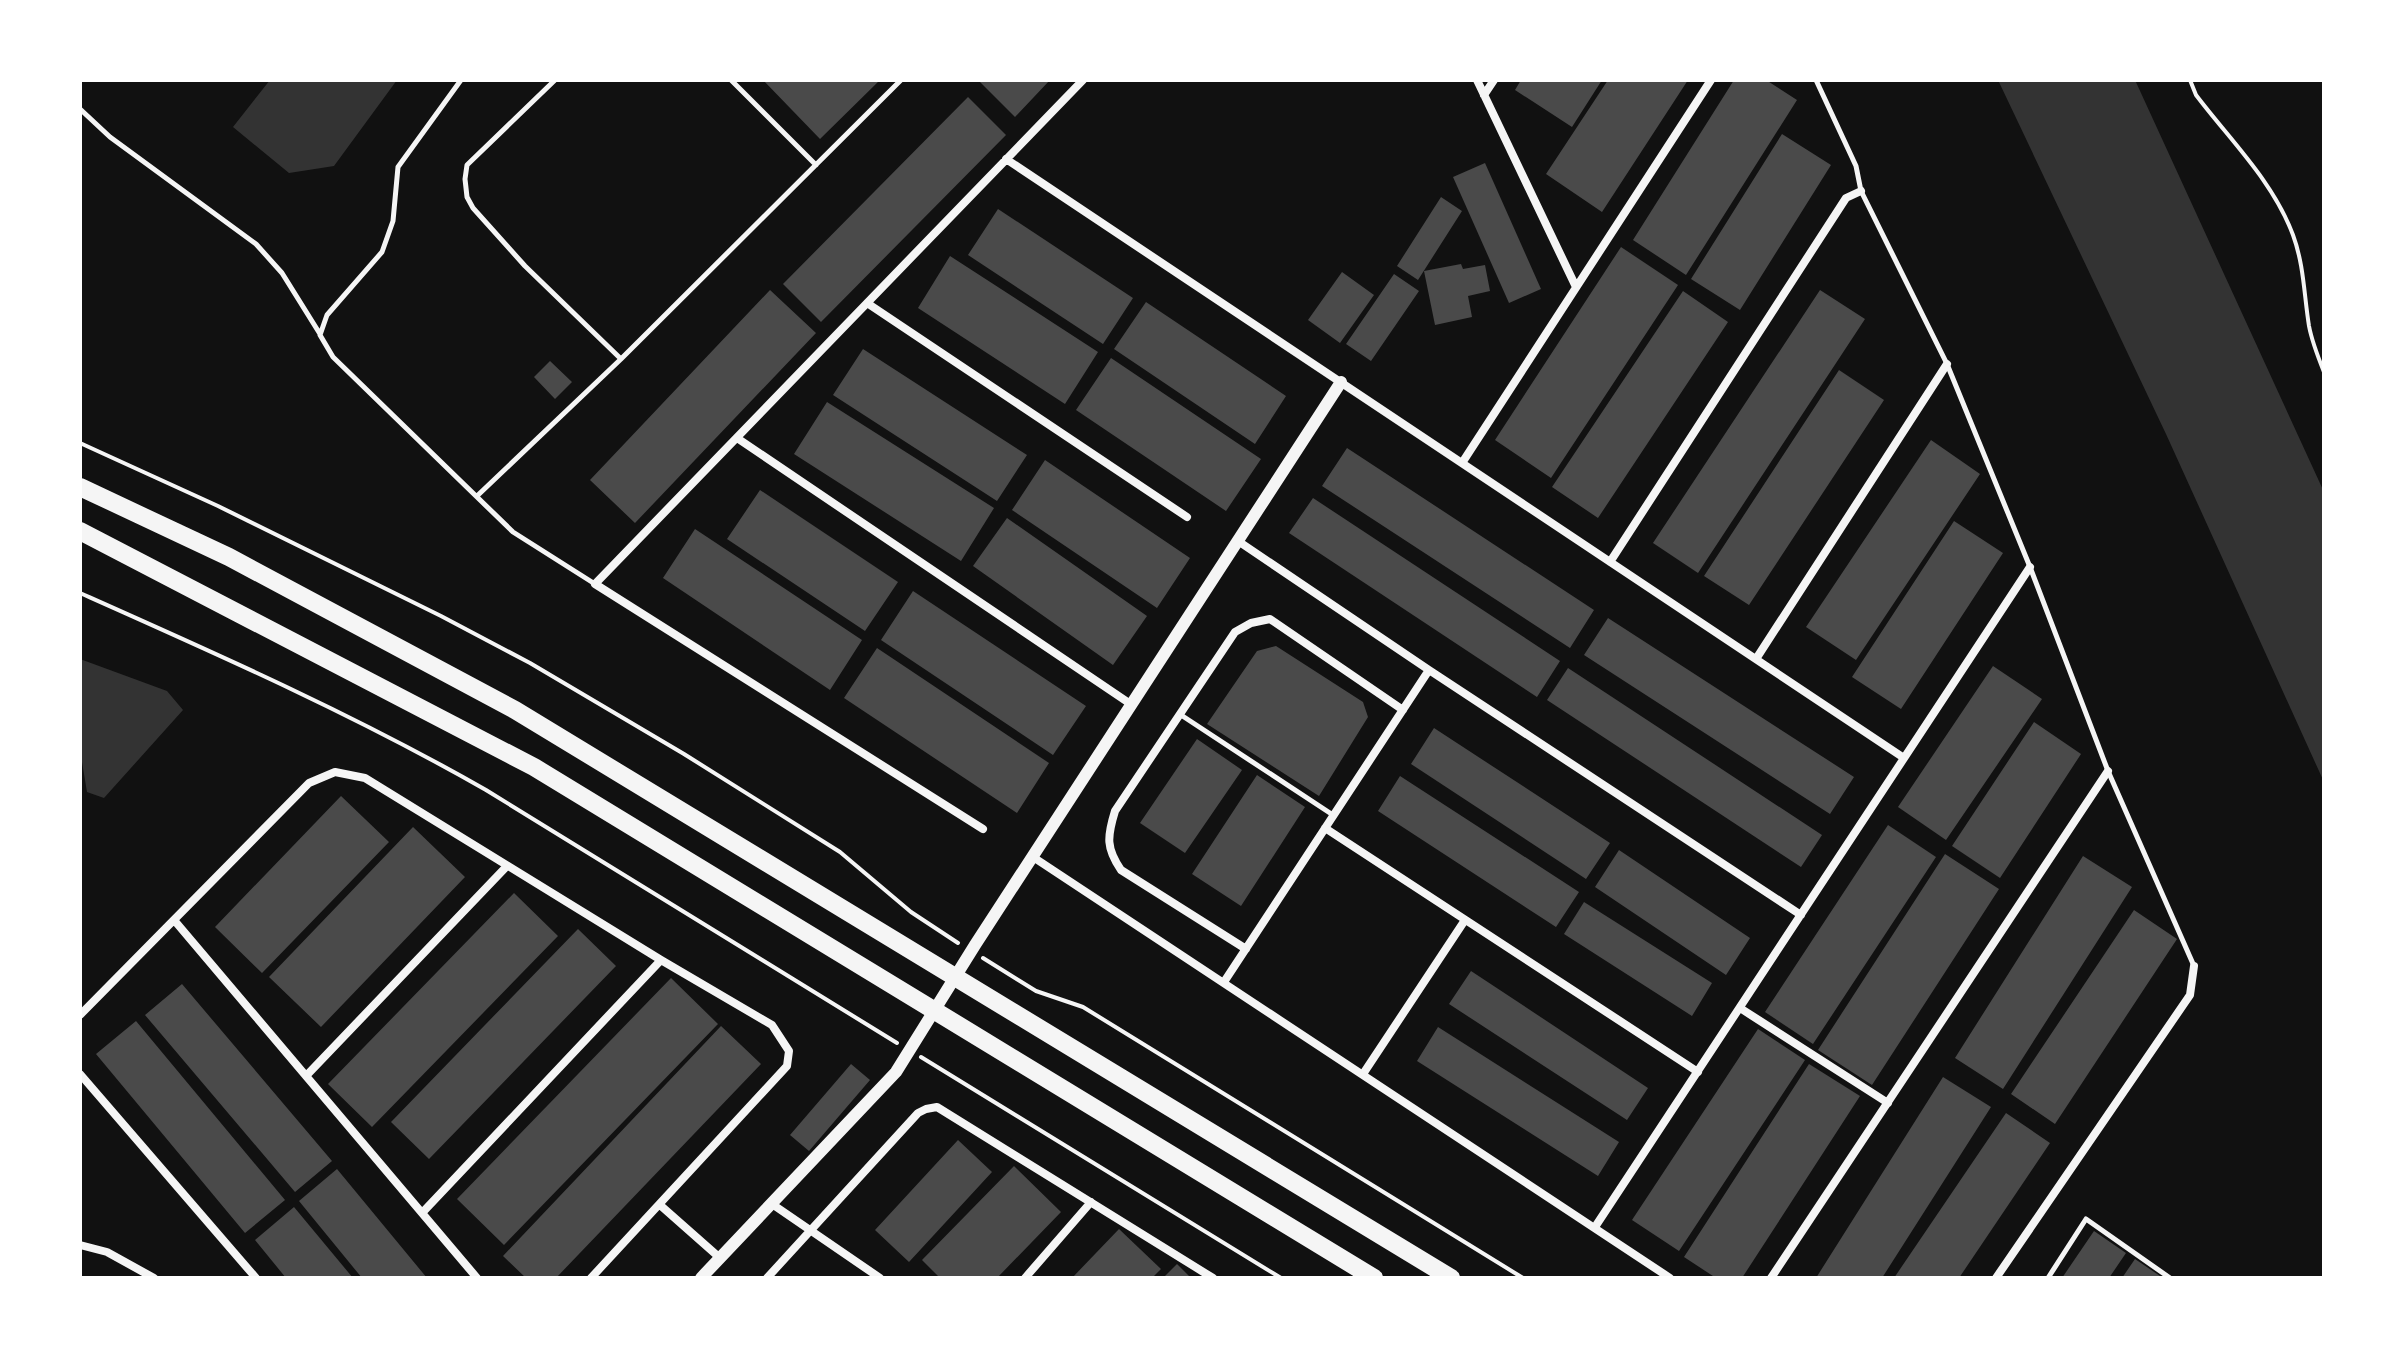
<svg xmlns="http://www.w3.org/2000/svg" width="2404" height="1358" viewBox="0 0 2404 1358" font-family="Quicksand,sans-serif">
<style>
.water{fill:#333}
.building{fill:#4a4a4a}
.lines{fill:none;stroke-linecap:round;stroke-linejoin:round}
.path{stroke:#f5f5f5;stroke-width:4}
.service{stroke:#f5f5f5;stroke-width:5}
.minor{stroke:#f5f5f5;stroke-width:8}
.tertiary{stroke:#f5f5f5;stroke-width:12}
.motorway{stroke:#f5f5f5;stroke-width:18}
</style>
<rect width="100%" height="100%" fill="#111"/>
<path class="water" d="M270,80H397L334,166L289,173L233,127Z
M1998,80H2135L2324,492V782L2166,434Z
M80,659L167,691L183,710L104,798L87,792L80,750Z"/>
<path class="building" d="M763,80H880L820,139Z
M982,80H1050L1015,117L980,82Z
M1521,80H1602L1572,127L1515,90Z
M1608,80H1688L1602,212L1546,174Z
M1734,80H1766L1797,100L1686,275L1633,240Z
M968,97L1006,135L821,322L783,284Z
M1782,134L1831,165L1740,310L1691,279Z
M1485,163L1541,289L1509,303L1453,177Z
M1441,197L1462,211L1418,280L1397,266Z
M998,209L1133,298L1103,344L968,255Z
M1621,247L1678,285L1551,478L1495,440Z
M950,256L1098,352L1065,404L918,308Z
M1461,264L1463,269L1485,265L1490,291L1468,296L1472,317L1435,325L1424,271Z
M1342,272L1374,295L1340,343L1308,320Z
M1394,274L1419,291L1371,361L1346,344Z
M770,290L816,333L635,523L590,480Z
M1820,290L1865,319L1698,573L1653,543Z
M1683,291L1728,322L1598,518L1552,487Z
M1146,302L1286,396L1255,444L1114,349Z
M863,349L1027,455L997,501L833,395Z
M1111,358L1261,459L1226,511L1076,410Z
M550,361L572,382L555,399L534,377Z
M1839,370L1884,400L1749,605L1704,576Z
M827,402L994,508L961,561L794,454Z
M1931,440L1980,474L1856,660L1806,627Z
M1347,448L1594,610L1570,648L1322,486Z
M1045,460L1190,558L1157,608L1012,510Z
M760,490L898,582L865,631L727,539Z
M1313,498L1560,661L1537,697L1289,533Z
M1007,518L1147,616L1113,665L973,566Z
M1954,521L2003,553L1901,709L1852,677Z
M695,529L862,640L830,690L663,578Z
M913,591L1086,706L1053,755L881,640Z
M1608,618L1854,777L1830,814L1584,655Z
M1276,646L1363,702L1368,717L1319,796L1207,724L1257,651Z
M877,648L1049,763L1017,813L844,698Z
M1993,666L2042,699L1946,840L1898,807Z
M1568,668L1822,835L1801,867L1547,700Z
M2034,722L2081,754L2000,878L1952,846Z
M1434,728L1610,843L1586,879L1411,764Z
M1197,739L1242,770L1185,853L1140,823Z
M1257,775L1305,807L1241,906L1192,874Z
M1400,776L1579,892L1556,927L1378,811Z
M341,796L389,842L262,973L215,927Z
M1888,825L1936,857L1813,1044L1765,1012Z
M413,827L465,877L321,1027L269,977Z
M1619,850L1750,938L1726,975L1595,887Z
M1945,854L1999,889L1872,1085L1818,1050Z
M2083,856L2132,887L2003,1089L1955,1058Z
M514,893L558,936L372,1127L328,1084Z
M1584,902L1712,983L1692,1016L1564,934Z
M2134,910L2177,939L2055,1124L2011,1094Z
M578,929L616,966L429,1159L391,1122Z
M1471,971L1648,1088L1627,1120L1449,1004Z
M671,978L718,1024L504,1245L457,1199Z
M182,984L332,1161L295,1192L145,1015Z
M136,1021L285,1200L245,1233L96,1054Z
M721,1026L761,1064L556,1278H526L503,1256Z
M1438,1027L1619,1142L1598,1176L1417,1061Z
M1758,1029L1805,1060L1679,1251L1632,1220Z
M851,1064L870,1080L809,1151L790,1135Z
M1809,1064L1860,1096L1742,1278H1716L1684,1257Z
M1943,1077L1991,1107L1882,1278H1816Z
M2006,1113L2050,1143L1959,1278H1894Z
M958,1140L992,1172L909,1262L875,1230Z
M1014,1166L1061,1212L997,1278H940L922,1260Z
M337,1169L427,1278H362L299,1201Z
M294,1207L353,1278H286L255,1240Z
M1119,1229L1161,1269L1152,1278H1072Z
M2094,1231L2126,1253L2109,1278H2062Z
M2135,1259L2163,1278H2122Z
M1177,1264L1191,1278H1163Z"/>
<g class="lines">
<path class="path" d="M2190,80L2196,95C2230,140 2273,181 2293,235C2304,265 2304,295 2309,326C2312,342 2318,357 2324,372
M80,443L218,506L441,616L530,663L684,754L840,852L911,912L958,943
M80,593C217,654 355,715 486,790L897,1043
M983,958L1036,991L1083,1007L1523,1278
M921,1057L1281,1278"/>
<path class="service" d="M461,80L398,167L393,221L382,252L327,315L320,335L333,357L513,532L595,584
M555,80L467,165L465,179L467,197L473,208L525,266L621,359L901,80
M731,80L816,165
M1816,80L1856,166L1861,191L1947,364L2030,567L2108,771L2194,966
M80,109L110,137L256,244L282,273L320,334
M477,496L621,359
M1181,715L1333,815
M2048,1278L2086,1219L2170,1278"/>
<path class="minor" d="M1477,80L1576,287
M1484,95L1494,80
M1006,159L1904,758
M867,303L1187,517
M737,438L1132,705
M1462,463L1711,80
M1238,541L1429,670L1801,915
M1610,562L1846,198L1861,191
M1756,659L1947,364
M1325,828L1698,1072
M983,829L595,584L1083,80
M1033,857L1670,1278
M174,920L477,1278
M1246,949L1121,870C1106,848 1107,837 1115,811L1235,632L1251,623L1270,619L1403,710
M1224,982L1429,670
M1740,1008L1888,1103
M80,1015L309,783L335,772L365,778L661,960L772,1025L789,1051L787,1066L591,1278
M80,1074L256,1278
M1363,1074L1465,920
M306,1076L507,866
M772,1204L880,1278
M660,1205L720,1258
M422,1213L661,960
M1595,1227L2030,567
M80,1245L107,1252L154,1278
M767,1278L918,1113L926,1109L937,1107L1213,1278
M1025,1278L1091,1202
M1771,1278L2108,771
M1996,1278L2190,995L2194,966"/>
<path class="tertiary" d="M701,1278L896,1072L975,945L1341,382"/>
<path class="motorway" d="M80,487L229,557L515,710L1451,1278
M80,531L534,767L1374,1278"/>
</g>
<rect width="2404" height="1358" fill="none" stroke="#ffffff" stroke-width="164"/>
</svg>
